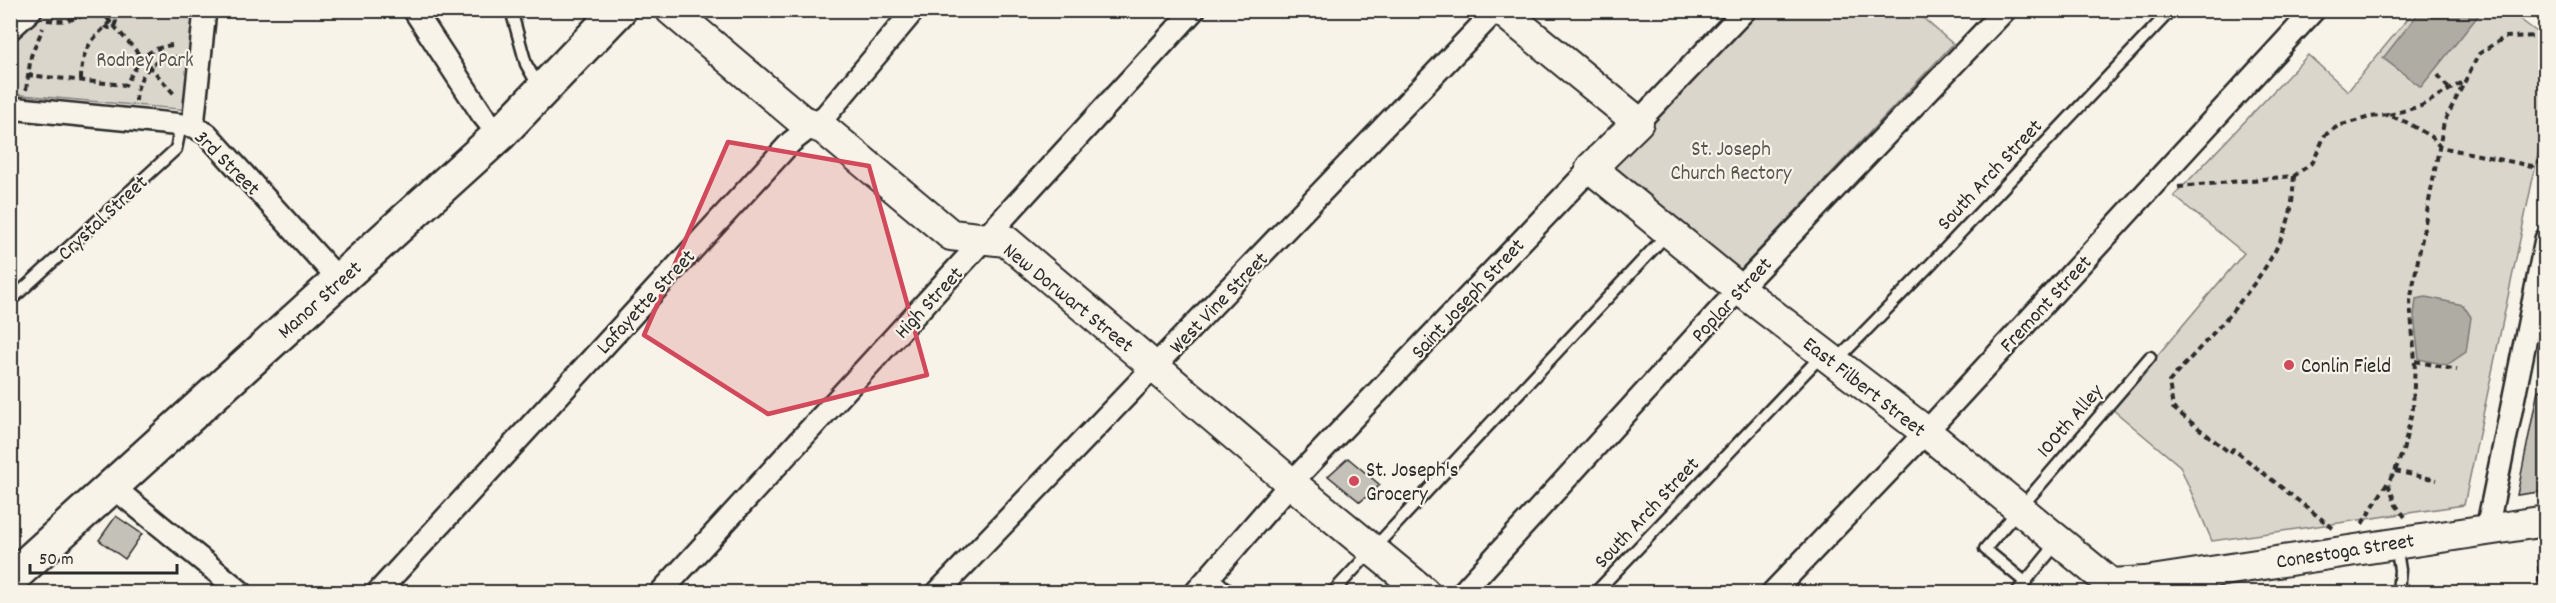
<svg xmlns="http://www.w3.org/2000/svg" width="2556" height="603" viewBox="0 0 2556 603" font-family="Dekko,sans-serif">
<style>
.green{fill:#dad6cc;stroke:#82807c;stroke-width:1.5}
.water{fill:#afaca4;stroke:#7a7874;stroke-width:1.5}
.building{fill:#c4c1b9;stroke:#2b2b2b;stroke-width:1.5}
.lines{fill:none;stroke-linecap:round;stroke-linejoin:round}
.lane-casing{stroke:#2b2b2b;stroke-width:15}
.street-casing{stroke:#2b2b2b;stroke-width:26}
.secondary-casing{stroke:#2b2b2b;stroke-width:34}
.primary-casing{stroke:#2b2b2b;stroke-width:38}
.path{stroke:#2b2b2b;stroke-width:4;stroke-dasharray:6 4.5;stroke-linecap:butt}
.lane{stroke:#f7f3e8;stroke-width:10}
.street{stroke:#f7f3e8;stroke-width:21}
.secondary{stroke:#f7f3e8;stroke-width:30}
.primary{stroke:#f7f3e8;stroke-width:33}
.marked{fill:#d1495b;fill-opacity:0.2;stroke:#d1495b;stroke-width:4.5;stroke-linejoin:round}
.poi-dot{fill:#d1495b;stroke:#f7f3e8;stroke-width:2}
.labels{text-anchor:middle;stroke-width:4.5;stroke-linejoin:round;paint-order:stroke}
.park-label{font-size:21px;fill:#575653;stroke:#f7f3e8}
.street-label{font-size:21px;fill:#2b2b2b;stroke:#f7f3e8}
.poi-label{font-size:21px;fill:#2b2b2b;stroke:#f7f3e8;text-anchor:start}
</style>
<rect width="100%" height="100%" fill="#f7f3e8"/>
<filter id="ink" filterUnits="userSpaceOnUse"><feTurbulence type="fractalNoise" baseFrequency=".0167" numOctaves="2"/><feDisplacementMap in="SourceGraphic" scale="12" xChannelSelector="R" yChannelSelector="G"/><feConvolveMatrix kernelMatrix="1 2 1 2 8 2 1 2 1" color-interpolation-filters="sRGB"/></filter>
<g filter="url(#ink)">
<path class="green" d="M39,11H199L189,110L11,94L10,36Z
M1761,11H1915L1953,44L1737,273L1609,166Z
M2414,11H2509L2545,38V121L2464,505L2212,541L2180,466L2112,409L2244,253L2174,196L2308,55L2348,91Z"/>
<path class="water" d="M2421,10L2482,11L2421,87L2383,58Z
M2426,297L2463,305L2471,317L2466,352L2447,365L2419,359L2414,316L2416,299Z"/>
<path class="building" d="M2538,390L2546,391V491L2517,495Z
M1348,458L1380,485L1360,502L1328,476Z
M116,516L142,534L125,559L99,540Z"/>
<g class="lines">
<defs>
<path id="lane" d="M511,10L526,64L539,87
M10,301L176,149L181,125
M1835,362L1929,266L2171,10
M2396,545L2400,570L2398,592
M1212,576L1230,592
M2025,582L1985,549L2150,357
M1333,592L1668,233
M1596,592L1821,356
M2017,592L2058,542"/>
<path id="street" d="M414,10L482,114L499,135
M10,29L31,10
M10,108L193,126L207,134L339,280
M1638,122L1745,10
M193,126L205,10
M113,487L241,592
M2487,529L2546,239
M378,592L791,142L826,115L914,10
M661,592L1194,10
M938,592L1496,10
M1196,592L1291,483L1591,168
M1463,592L1739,289L2005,10
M1773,592L1926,432L2314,10"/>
<path id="secondary" d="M671,10L801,120L824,129L951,235L1006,241L1291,483L1424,592
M1501,10L1638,122L1591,168L1739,289L1926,432L2111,584L2145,582L2546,521"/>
<path id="primary" d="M10,579L499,135L619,10"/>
</defs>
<use href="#lane" class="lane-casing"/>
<use href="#street" class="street-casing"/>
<use href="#secondary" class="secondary-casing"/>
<use href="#primary" class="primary-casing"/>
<path class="path" d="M100,10L175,95
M47,20C63,22 79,20 92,10
M105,26L109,28L114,27L116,21L115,17
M2539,37L2546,46
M27,75L125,85C140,63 141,50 172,45
M2438,75L2450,90
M81,80C81,40 99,37 120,10
M26,90L31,56L43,28
M136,101C137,74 153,57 179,57
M2389,115L2421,106L2463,82
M2294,176C2293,187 2293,198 2291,209C2279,270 2210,335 2169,382L2173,408L2230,453L2233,449L2334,529
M2178,187L2294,176L2313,162L2325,135L2338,126L2370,117L2388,115L2406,122L2432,137L2440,147L2532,166L2540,160
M2415,361L2457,370
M2395,471L2437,480
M2388,484L2396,505L2405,517
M2362,524L2395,471L2403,451L2413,408L2415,361L2410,302L2444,122L2479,54L2505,37L2546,36
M2539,545V592"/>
<use href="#lane" class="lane"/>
<use href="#street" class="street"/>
<use href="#secondary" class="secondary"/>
<use href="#primary" class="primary"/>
</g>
</g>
<path class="marked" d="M728,142L869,166L927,375L768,414L644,335Z"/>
<g class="poi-dot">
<circle cx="2289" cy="365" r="6"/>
<circle cx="1354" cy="481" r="6"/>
</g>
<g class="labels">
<g class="park-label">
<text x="145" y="66">Rodney Park</text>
<text x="1731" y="155">St. Joseph<tspan x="1731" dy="24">Church Rectory</tspan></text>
</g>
<g class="street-label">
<text transform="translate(228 162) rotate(45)" y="7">3rd Street</text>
<text transform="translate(1989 174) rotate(-47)" y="7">South Arch Street</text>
<text transform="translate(102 217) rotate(-43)" y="7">Crystal Street</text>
<text transform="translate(1069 297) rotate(39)" y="7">New Dorwart Street</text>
<text transform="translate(1467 298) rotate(-47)" y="7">Saint Joseph Street</text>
<text transform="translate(319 299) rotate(-42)" y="7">Manor Street</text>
<text transform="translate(1731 299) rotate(-47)" y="7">Poplar Street</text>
<text transform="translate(645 301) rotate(-47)" y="7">Lafayette Street</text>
<text transform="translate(928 302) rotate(-47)" y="7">High Street</text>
<text transform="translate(1218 302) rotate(-46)" y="7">West Vine Street</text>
<text transform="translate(2045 303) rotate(-47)" y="7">Fremont Street</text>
<text transform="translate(1865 386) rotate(38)" y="7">East Filbert Street</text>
<text transform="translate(2069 420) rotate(-49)" y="7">100th Alley</text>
<text transform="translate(1646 512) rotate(-47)" y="7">South Arch Street</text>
<text transform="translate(2345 550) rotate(-9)" y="7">Conestoga Street</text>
</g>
<g class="poi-label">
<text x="2301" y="372">Conlin Field</text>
<text x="1366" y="476">St. Joseph's<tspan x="1366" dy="24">Grocery</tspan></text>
</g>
</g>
<rect width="2556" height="603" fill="none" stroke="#f7f3e8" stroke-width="36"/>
<rect x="18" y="18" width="2520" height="567" fill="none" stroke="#2b2b2b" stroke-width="2" filter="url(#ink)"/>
<path d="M30 564v9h147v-9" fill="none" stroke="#2b2b2b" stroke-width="3"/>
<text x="39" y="564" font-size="18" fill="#2b2b2b" stroke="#f7f3e8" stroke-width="4.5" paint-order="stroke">50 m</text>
</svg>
